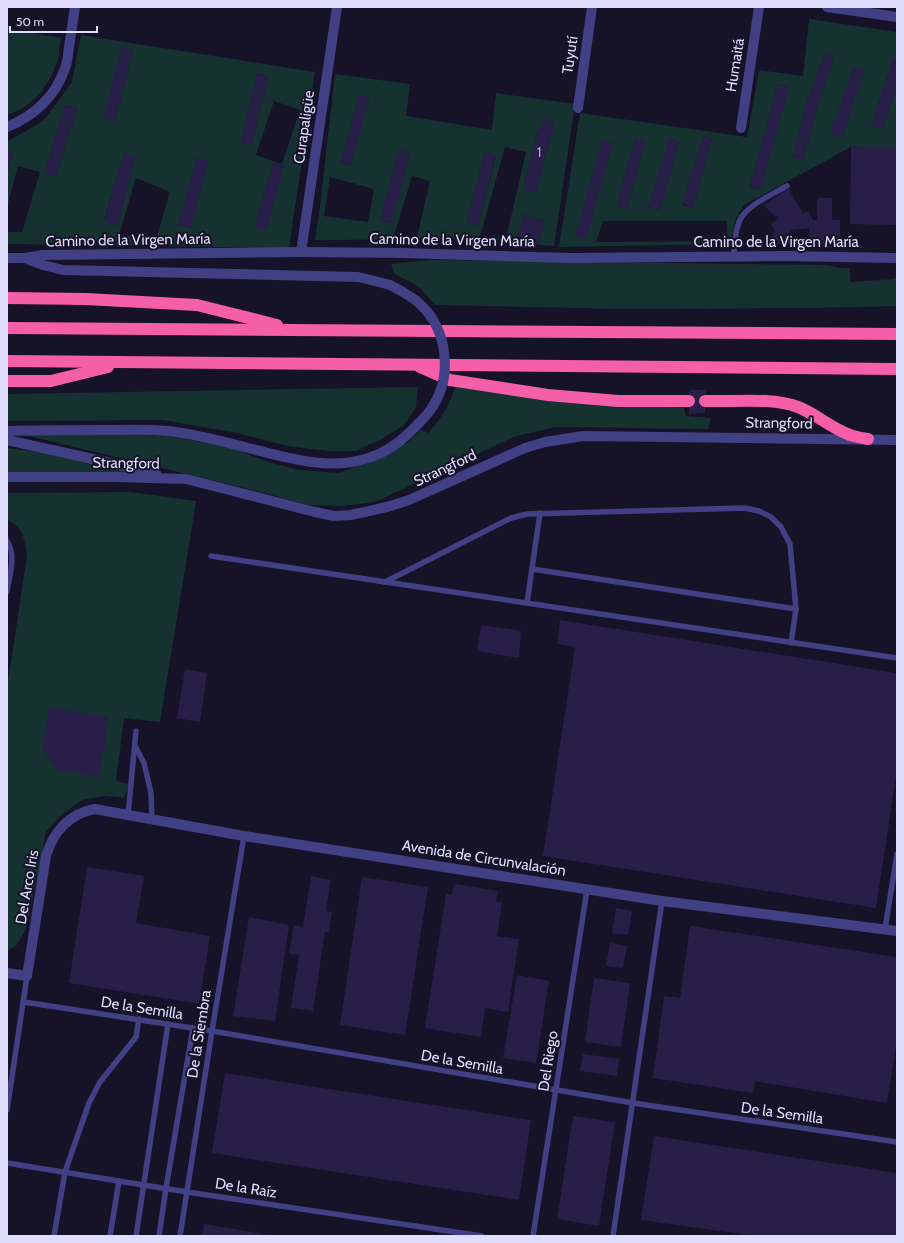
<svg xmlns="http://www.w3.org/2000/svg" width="904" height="1243" viewBox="0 0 904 1243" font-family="Cabin,sans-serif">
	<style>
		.green { fill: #153231; fill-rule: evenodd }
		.building { fill: #271f48 }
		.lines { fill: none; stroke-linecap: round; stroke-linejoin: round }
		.service { stroke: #424084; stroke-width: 5.5 }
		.minor { stroke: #424084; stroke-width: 10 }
		.tertiary { stroke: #424084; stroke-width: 10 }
		.motorway { stroke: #f55ea8; stroke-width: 12 }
		.tertiary-bridge { stroke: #424084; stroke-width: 10 }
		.labels { text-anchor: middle; stroke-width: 4; stroke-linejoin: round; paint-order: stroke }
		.number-label { font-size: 13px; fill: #b1add0 }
		.street-label { font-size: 15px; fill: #dfdcfd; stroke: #161228 }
	</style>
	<rect width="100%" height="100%" fill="#161228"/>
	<g class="green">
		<path d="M809,19L897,32V61L893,60L871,126L882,129L897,85V147H851L744,205L736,218L731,244L559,247L580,113L747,137L759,70L803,76ZM824,55L834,57L817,107L803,160L793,157L806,104ZM854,67L853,103L843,136L831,133ZM778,84L789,87L760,190L750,187ZM703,136L712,139L693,207L682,205ZM635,138L645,141L627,209L617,206ZM670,139L679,142L660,210L648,207ZM603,221H727V241L596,242Z"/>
		<polygon points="7,29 61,38 58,60 51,77 40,94 22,109 7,115"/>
		<path d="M81,35L315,72L289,248L7,244V232H22L40,172L18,166L7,208V172L13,153L7,151V142L43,121L59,100L72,82ZM121,48L133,51L115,120L104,117ZM257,73L268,77L251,145L241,143ZM274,101L300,110L282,164L256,155ZM65,105L77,108L56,176L45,173ZM124,153L135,157L117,225L104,221ZM197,158L208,161L190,228L178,225ZM273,163L284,166L255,227ZM136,178L170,192L156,239L119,235Z"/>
		<path d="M335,74L410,84L406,116L492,130L496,93L575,104L554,246L538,245L544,221L524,215L517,239L315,240L320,206ZM359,95L369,98L350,166L341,163ZM543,119L554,123L536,192L525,189L526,183L524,182L526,176L527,175L538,130H540ZM505,147L526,152L506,238L480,237ZM399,150L410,154L391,223L380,220ZM485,152L496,156L478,225L467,222ZM412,176L430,181L417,237L393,239ZM330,177L374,189L368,222L324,216Z"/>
		<polygon points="432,260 826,265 842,268 850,268 850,282 894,279 897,276 897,306 813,308 622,309 435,305 419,287 395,274 391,264"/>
		<path d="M457,384L546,401L684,408L686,416L711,418L708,429L555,427L513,437L468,459L375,502L343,506L308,505L261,492L25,435L112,434L168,436L229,447L268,462L300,470L339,473L360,465L407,443L421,430L428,433C443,417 449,405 457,384Z"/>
		<polygon points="418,387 416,407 404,425 382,439 355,451 329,451 288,446 233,432 163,420 7,421 7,394"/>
		<polygon points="7,448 39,452 147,474 7,472"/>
		<path d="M130,492L196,501L160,722L124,718L116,781L129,784L124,798L105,796L82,800L61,815L46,832L29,916L25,931L16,946L7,951V688L27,556C25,541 23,526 7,520V493Z"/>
	</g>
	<g class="building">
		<polygon points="121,48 133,51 115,120 103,117"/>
		<polygon points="824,55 834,57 817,107 803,160 793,157 806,104"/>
		<polygon points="893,60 897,61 897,85 882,129 871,126"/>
		<polygon points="854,67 865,70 853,103 843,137 830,133"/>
		<polygon points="257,73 268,77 251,145 241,143"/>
		<polygon points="778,84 789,87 761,190 750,187"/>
		<polygon points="359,94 369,98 351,166 341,163"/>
		<polygon points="65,105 77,108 56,176 45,173"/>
		<polygon points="543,119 554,122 536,193 524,189 526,183 524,182 526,175 527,175 538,130 540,130"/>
		<polygon points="703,136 712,139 693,207 682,204"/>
		<polygon points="635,138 645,141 627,209 617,206"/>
		<polygon points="602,139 613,143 586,240 575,236"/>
		<polygon points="669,139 679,142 660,210 648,207"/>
		<polygon points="851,146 897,147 897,225 850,224"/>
		<polygon points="399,150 410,153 392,223 380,220"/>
		<polygon points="7,151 13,153 7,171"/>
		<polygon points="485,152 496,155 478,225 467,222"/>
		<polygon points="124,153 135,156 118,225 104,222"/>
		<polygon points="197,157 208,161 190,229 178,225"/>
		<polygon points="273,163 284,166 267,230 255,227"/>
		<polygon points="789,189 803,214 808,211 813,220 817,220 817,198 832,198 832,220 840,220 840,248 809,247 809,228 792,230 782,239 780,244 771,244 771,237 775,231 771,224 778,218 763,205"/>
		<polygon points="524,215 544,221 538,245 517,239"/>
		<polygon points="689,390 705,390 705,413 689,414"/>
		<polygon points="560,620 896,673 897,675 897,770 876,908 543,856 575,647 557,644"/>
		<polygon points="481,625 521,631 519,658 477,651"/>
		<polygon points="185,669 207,673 200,722 177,718"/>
		<polygon points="49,707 109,717 99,777 57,770 42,749"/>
		<polygon points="87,867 144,876 136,923 210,936 199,1004 69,983"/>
		<polygon points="311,876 331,880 326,911 332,912 329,933 325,932 313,1011 291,1008 299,955 289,954 294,925 303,927"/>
		<polygon points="362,877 428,887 405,1035 340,1025"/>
		<polygon points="454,884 498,891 496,902 502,902 497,936 519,939 508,1012 485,1008 481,1037 425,1028 446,894 452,895"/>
		<polygon points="616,908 632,911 628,935 612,933"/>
		<polygon points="249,917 289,925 275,1021 233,1016"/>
		<polygon points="690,926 897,957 897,1039 887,1103 755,1081 753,1093 653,1078 664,996 680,998"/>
		<polygon points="610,943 627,946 623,968 606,966"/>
		<polygon points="517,975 549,981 536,1063 503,1058"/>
		<polygon points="594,978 630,983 621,1047 585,1042"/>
		<polygon points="583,1054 619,1059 617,1076 580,1071"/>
		<polygon points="225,1073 531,1120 519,1200 212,1153"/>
		<polygon points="573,1116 615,1122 599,1226 557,1219"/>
		<polygon points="654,1136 897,1173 897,1236 755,1236 641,1220"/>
		<polygon points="204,1224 269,1235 269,1236 202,1236"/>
	</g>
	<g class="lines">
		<g class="service">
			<path d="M734,257C734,245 735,233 739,222C745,206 773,194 787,186"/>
			<path d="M7,541C17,555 9,577 7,592"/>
			<polyline points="211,556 897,658"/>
			<polyline points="532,569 796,609"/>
			<polyline points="385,582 511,518 527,514 745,508 759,511 771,517 781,527 790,544 796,609 791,643"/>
			<polyline points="527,603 540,513"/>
			<polyline points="135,746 144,763 151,793 152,820"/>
			<polyline points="128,815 136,731"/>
			<polyline points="885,929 897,854"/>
			<polyline points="24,1002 212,1031 633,1103 897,1142"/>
			<polyline points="7,1110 27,976"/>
			<polyline points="7,1163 187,1192 482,1236"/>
			<polyline points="54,1236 65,1172 89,1103 100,1082 136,1037 139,1019"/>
			<polyline points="110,1236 119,1181"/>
			<polyline points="136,1236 168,1024"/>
			<polyline points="159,1236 166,1188 193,1028"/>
			<polyline points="180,1236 212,1031 244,836"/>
			<polyline points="533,1236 587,890"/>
			<polyline points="613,1236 662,901"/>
		</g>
		<g class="minor">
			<polyline points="827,7 897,17"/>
			<polyline points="578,108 592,7"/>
			<path d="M7,127C34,116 56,96 65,68C68,61 68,53 69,47C71,33 73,20 75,7"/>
			<polyline points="741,128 759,7"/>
			<polyline points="301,252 337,7"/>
		</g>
		<g class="tertiary">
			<polyline points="7,258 25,258 43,255 301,252 402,253 571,258 786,256 897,258"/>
			<polyline points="25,258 43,265 63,270 358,277 371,280 390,285"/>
			<path d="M7,431C38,430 70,430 101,430C123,430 146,429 168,431C195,434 222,441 248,448C292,459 337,474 381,453C396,446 408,435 419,423"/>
			<polyline points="7,440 156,473"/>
			<polyline points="7,477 115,477 186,479 315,512 334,516 351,515 387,507 409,500 525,448 545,442 583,436 897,440"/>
			<path d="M7,973L27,976L46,856C53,832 70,813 95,809L244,836L662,901L897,931"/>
		</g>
		<g class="motorway">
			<polyline points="7,298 86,299 197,305 277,325"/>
			<polyline points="7,328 897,334"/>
			<polyline points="7,361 897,369"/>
			<polyline points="420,367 450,380 548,395 618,401 689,401"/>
			<polyline points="7,381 51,381 108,367"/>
			<path d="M705,401C734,402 771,397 798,407C816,414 831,428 850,435C855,437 862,438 868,439"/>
		</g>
		<path class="tertiary-bridge" d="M390,285C401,291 412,296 421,305C448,331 453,378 431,409C428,414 423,419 419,423"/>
	</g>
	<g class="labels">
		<g class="number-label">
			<text x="539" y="157">1</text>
		</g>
		<g class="street-label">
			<text transform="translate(570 55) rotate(-82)" y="5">Tuyutí</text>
			<text transform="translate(735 65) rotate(-81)" y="5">Humaitá</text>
			<text transform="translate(304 127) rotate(-82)" y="5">Curapaligüe</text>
			<text transform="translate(128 240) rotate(-1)" y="5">Camino de la Virgen María</text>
			<text transform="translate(452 240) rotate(1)" y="5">Camino de la Virgen María</text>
			<text x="776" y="247">Camino de la Virgen María</text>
			<text transform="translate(779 423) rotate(1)" y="5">Strangford</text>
			<text transform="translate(126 463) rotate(1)" y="5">Strangford</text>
			<text transform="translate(445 468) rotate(-25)" y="5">Strangford</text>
			<text transform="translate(484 858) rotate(9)" y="5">Avenida de Circunvalación</text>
			<text transform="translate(27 887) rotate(-80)" y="5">Del Arco Iris</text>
			<text transform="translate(142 1008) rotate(9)" y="5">De la Semilla</text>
			<text transform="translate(199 1034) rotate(-81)" y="5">De la Siembra</text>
			<text transform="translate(548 1061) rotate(-81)" y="5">Del Riego</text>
			<text transform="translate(462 1062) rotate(10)" y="5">De la Semilla</text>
			<text transform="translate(782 1113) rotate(8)" y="5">De la Semilla</text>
			<text transform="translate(246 1188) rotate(9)" y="5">De la Raíz</text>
		</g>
	</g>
	<rect width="904" height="1243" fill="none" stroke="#dfdcfd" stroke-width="16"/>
	<path d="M10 26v6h87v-6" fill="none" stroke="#dfdcfd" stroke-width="2"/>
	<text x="16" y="26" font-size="12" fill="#dfdcfd" stroke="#161228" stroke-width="3" paint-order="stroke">50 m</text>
</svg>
